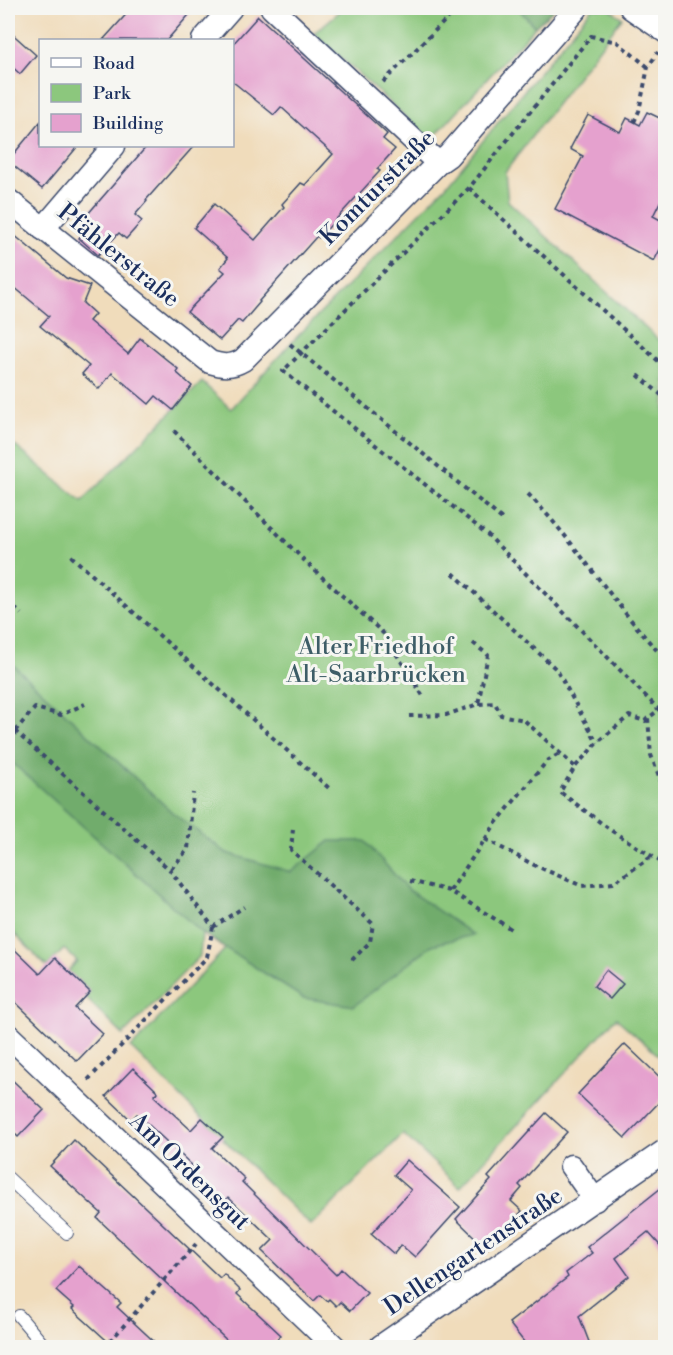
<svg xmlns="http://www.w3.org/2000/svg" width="673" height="1355" viewBox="0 0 673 1355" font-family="'Libre Bodoni',serif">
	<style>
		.green { fill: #8cc77d; stroke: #547b6e; stroke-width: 1.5 }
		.forest { fill: #71ac6c; stroke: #466e65; stroke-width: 1.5 }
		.building { fill: #e5a1ce }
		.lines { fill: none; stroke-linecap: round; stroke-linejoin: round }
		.service-casing { stroke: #3b496c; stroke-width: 14 }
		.minor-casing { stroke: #3b496c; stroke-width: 25 }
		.path { stroke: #3b496c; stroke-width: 4; stroke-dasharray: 4.5 4.5; stroke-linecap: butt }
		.service { stroke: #fff; stroke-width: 12 }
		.minor { stroke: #fff; stroke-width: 22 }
		.labels { text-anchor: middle; stroke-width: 6; stroke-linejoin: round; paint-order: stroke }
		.street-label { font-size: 24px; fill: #1b2f5e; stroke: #f6f6f2 }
		.park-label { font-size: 24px; fill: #3d5d67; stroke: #f6f6f2 }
	</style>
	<rect width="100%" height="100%" fill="#f6f6f2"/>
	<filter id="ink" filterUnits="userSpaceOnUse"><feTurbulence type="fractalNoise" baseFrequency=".0167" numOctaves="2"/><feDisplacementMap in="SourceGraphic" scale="12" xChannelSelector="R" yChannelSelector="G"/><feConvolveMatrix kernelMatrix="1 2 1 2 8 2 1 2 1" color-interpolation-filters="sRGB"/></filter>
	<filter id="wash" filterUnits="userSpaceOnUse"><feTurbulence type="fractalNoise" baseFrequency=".008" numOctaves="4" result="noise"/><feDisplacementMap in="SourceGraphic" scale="24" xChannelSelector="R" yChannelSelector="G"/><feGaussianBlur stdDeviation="1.35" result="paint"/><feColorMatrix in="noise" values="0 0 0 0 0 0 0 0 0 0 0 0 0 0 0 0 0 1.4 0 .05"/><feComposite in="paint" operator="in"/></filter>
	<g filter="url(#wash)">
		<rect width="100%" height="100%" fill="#f0dcbb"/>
		<g class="green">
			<polygon points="344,8 518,8 535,27 431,140 314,33"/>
			<polygon points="592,8 609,8 622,18 505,172 508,201 665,346 665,1061 616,1018 460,1187 403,1134 311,1226 131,1048 225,949 202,933 200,956 123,1035 85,997 90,992 68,971 77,961 64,949 47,967 8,927 8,440 82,501 202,382 231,409 290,344 445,187"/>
		</g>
		<g class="forest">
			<polygon points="518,8 555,8 535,27"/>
			<polygon points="8,660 173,813 227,853 291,872 330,841 365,841 407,889 473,935 432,945 354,1006 303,998 202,933 8,759"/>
		</g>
		<g id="blocks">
			<g class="building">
				<polygon points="132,8 195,8 167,40 103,40"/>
				<polygon points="258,16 387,134 383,139 395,149 377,169 380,171 319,238 317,236 259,301 260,302 242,323 238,320 220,340 187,312 225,272 220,268 228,258 194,228 214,204 255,240 284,207 282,204 301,183 305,185 333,154 281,107 274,115 232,81 232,45"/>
				<polygon points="8,30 36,55 20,74 8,63"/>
				<polygon points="647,112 666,121 666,190 653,216 666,223 666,238 654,261 555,209 583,156 570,149 588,115 620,132 627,118 640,125"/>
				<polygon points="40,122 40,146 78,146 42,189 8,161"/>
				<polygon points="147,146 194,146 146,200 147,201 135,215 142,221 126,239 119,233 98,255 79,238 87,229 80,223"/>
				<polygon points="8,230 66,278 90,286 83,303 95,314 89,321 128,354 140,338 178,369 176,372 192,386 173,410 156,396 149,404 112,373 99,389 82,374 89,366 40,326 49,316 8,282"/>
				<polygon points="8,943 40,974 55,958 90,992 75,1008 103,1034 77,1061 8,995"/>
				<polygon points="606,970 623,984 610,999 594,986"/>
				<polygon points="625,1044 666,1083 666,1095 625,1138 578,1094"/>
				<polygon points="133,1068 158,1092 154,1096 191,1130 202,1118 223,1137 212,1148 245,1179 242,1182 336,1275 341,1269 367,1293 350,1311 340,1302 336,1306 329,1299 327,1301 320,1295 314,1301 262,1251 273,1240 228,1197 219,1208 186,1177 194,1167 137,1114 131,1120 106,1096"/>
				<polygon points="8,1076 44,1110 18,1137 8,1127"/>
				<polygon points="546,1113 567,1132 519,1185 522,1188 511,1201 522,1211 487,1249 456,1219 491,1180 488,1177"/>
				<polygon points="74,1140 220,1278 224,1274 240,1290 237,1294 281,1335 269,1347 234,1347 97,1218 101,1213 50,1166"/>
				<polygon points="407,1160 460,1207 415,1257 401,1245 394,1254 371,1234 411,1190 394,1175"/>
				<polygon points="666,1184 666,1252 648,1232 616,1258 629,1276 579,1316 591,1347 528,1347 509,1323 568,1277 566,1273 592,1253 587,1247"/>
				<polygon points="79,1266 121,1303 117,1307 160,1347 114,1347 72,1309 74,1307 56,1291"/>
			</g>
		</g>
	</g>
	<g filter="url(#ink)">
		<use href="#blocks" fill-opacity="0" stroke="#3b496c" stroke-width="1.5"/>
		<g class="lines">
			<defs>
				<g id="service">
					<polyline points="8,1178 67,1233"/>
					<polyline points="19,1316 46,1348"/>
				</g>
				<g id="minor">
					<polyline points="272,8 438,163"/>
					<polyline points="631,8 666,32"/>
					<polyline points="203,40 231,8"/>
					<path d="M8,200L210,362C223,366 231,367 243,360L438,163L448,156L577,8"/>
					<polyline points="43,229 114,146"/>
					<polyline points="8,1035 336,1348"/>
					<polyline points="571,1166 595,1200"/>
					<polyline points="381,1346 666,1150"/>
				</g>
			</defs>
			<use href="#service" class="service-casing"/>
			<use href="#minor" class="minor-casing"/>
			<g class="path">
				<polyline points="648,67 617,42 591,36 469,188 283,371 487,534 666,717"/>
				<polyline points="383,82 458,8"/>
				<polyline points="634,122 639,111 648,67 658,52"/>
				<polyline points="469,188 666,368"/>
				<polyline points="290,344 502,519"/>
				<polyline points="638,375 666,399"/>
				<polyline points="174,431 311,567 383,633 425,699"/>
				<path d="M528,494C578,545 616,608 666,660"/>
				<polyline points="71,556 331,790"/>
				<polyline points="453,573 557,670 597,743"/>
				<polyline points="8,601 21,614"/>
				<polyline points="473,643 488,655 478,704"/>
				<polyline points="666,699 659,710 648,718 651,755 666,795"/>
				<polyline points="409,716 446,715 478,704 495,703 501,715 524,720 575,767"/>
				<polyline points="648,718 645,721 629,716 597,743 575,767 560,792 612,831 666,865"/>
				<polyline points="8,725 170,870 213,927 207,957 88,1080"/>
				<polyline points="15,731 35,708 61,715 85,704"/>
				<polyline points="293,829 291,850 373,924 370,942 352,960"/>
				<polyline points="485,839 534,865 582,886 613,883 651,857"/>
				<polyline points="171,869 188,849 193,793"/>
				<polyline points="410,881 450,891 511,929"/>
				<polyline points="450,891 496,823 547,761 559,754"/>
				<polyline points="213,927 244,907"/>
				<polyline points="104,1348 196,1244"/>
			</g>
			<use href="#service" class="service"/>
			<use href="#minor" class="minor"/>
		</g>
	</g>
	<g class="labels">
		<g class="street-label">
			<text transform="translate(377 187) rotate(-45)" y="8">Komturstraße</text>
			<text transform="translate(119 255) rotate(39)" y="8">Pfählerstraße</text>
			<text transform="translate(190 1171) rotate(44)" y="8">Am Ordensgut</text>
			<text transform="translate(473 1251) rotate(-34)" y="8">Dellengartenstraße</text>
		</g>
		<g class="park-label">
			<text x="376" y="654">Alter Friedhof<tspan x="376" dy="28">Alt-Saarbrücken</tspan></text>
		</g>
	</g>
	<rect width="673" height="1355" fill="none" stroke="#f6f6f2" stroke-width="30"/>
	<rect x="39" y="39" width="195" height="108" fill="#f6f6f2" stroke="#9ea6b7" stroke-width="1.5"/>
	<rect x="51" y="58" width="30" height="9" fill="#ffffff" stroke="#9ea6b7" stroke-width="1.5"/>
	<text x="93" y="69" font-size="18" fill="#1b2f5e">Road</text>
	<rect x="51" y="84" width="30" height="18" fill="#8cc77d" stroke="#9ea6b7" stroke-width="1.5"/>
	<text x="93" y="99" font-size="18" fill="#1b2f5e">Park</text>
	<rect x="51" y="114" width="30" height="18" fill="#e5a1ce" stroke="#9ea6b7" stroke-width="1.5"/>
	<text x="93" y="129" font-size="18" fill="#1b2f5e">Building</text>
</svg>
